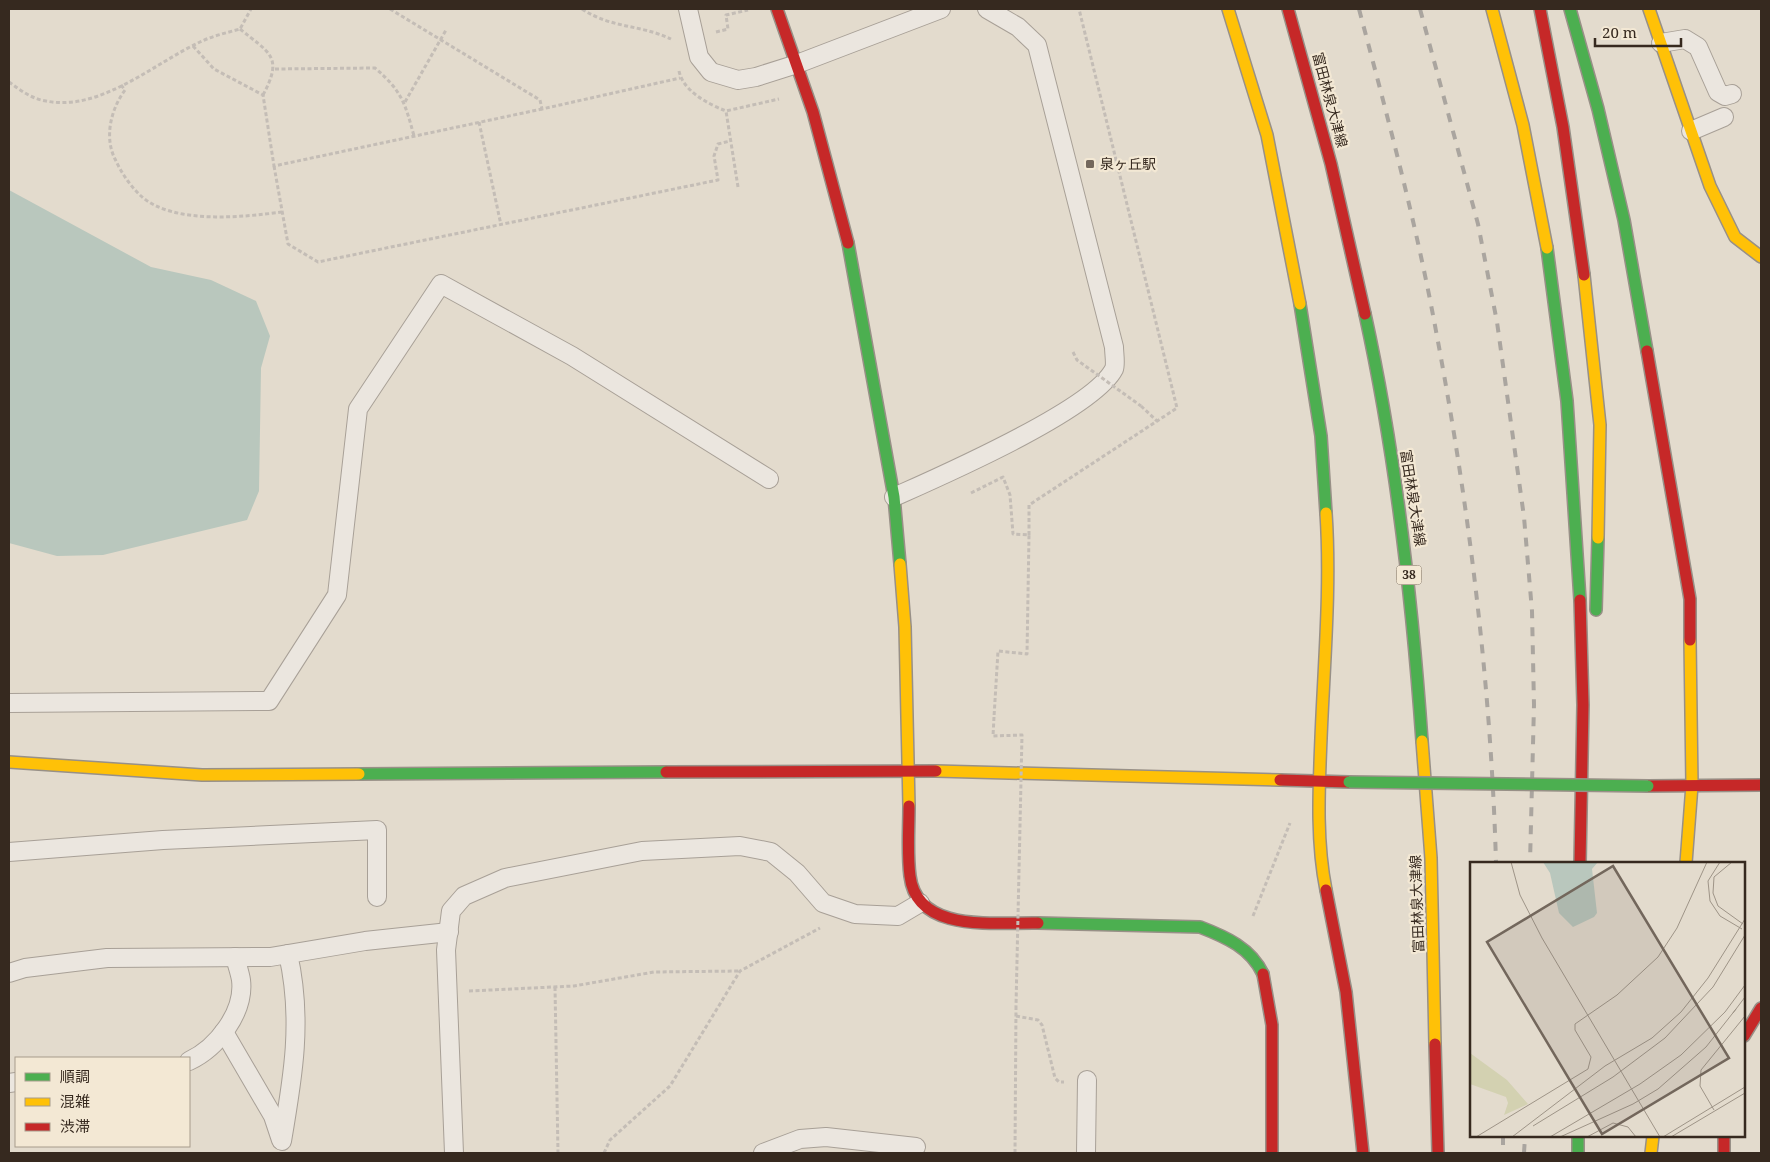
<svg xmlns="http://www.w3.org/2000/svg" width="1770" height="1162" viewBox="0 0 1770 1162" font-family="'Noto Serif','Noto Sans JP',serif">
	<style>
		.water { fill: #b9c7bd }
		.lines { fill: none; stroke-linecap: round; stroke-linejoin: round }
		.lane-casing { stroke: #a8a097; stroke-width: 20 }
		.fast-casing { stroke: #989087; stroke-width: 14 }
		.slow-casing { stroke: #989087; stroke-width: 14 }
		.jam-casing { stroke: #989087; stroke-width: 14 }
		.path { stroke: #c4bdb6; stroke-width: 3; stroke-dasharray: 4 2.5; stroke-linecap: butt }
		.lane { stroke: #ebe6df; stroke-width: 18 }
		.fast { stroke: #4caf50; stroke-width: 11 }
		.slow { stroke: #ffc107; stroke-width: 11 }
		.jam { stroke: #c62828; stroke-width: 11 }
		.rail { stroke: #aaa59f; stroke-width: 4; stroke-dasharray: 9 9; stroke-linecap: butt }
		.fast-bridge-casing { stroke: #989087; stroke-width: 14; stroke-linecap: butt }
		.path-bridge { stroke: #c4bdb6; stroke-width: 3; stroke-dasharray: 4 2.5; stroke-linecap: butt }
		.fast-bridge { stroke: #4caf50; stroke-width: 11 }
		.poi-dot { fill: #73675c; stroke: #f3e8d4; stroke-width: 2 }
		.labels { text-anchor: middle; stroke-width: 4.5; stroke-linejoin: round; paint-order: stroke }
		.shield { fill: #f3e8d4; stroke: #6f6255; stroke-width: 1 }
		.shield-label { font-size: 12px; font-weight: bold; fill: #36291f }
		.street-label { font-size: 14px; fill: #36291f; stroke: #f3e8d4 }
		.poi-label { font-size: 14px; fill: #36291f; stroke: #f3e8d4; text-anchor: start }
		.inset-road { fill: none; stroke: #9e9487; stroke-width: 1 }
		.view { fill: #73675c; fill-opacity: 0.15; stroke: #73675c; stroke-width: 2.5 }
		.inset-edge { fill: none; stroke: #36291f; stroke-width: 2.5 }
	</style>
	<rect width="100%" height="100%" fill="#e3dbcd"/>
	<polygon class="water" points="9,190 151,267 211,280 256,301 270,336 261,368 259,491 247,520 103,555 57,556 9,543"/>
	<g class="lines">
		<defs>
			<g id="lane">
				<polyline points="688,9 699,57 711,72 738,80 756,77 797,64 941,9"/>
				<polyline points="1661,43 1685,39 1698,47 1718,92 1725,96 1732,94"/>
				<polyline points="1691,131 1724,117"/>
				<path d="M894,497C941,476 1093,410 1114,369C1116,364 1114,353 1114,347L1037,45L1018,27L987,9"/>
				<polyline points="9,703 269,701 337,595 358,409 441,284 572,356 769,479"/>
				<polyline points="9,852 163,840 377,830 377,897"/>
				<polyline points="9,973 25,968 107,958 270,957 365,941 449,932"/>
				<polyline points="224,1032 273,1116 281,1140"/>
				<path d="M189,1061C217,1048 245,1012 241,980C240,973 237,965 235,957"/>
				<polyline points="9,1083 16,1082"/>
				<path d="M282,1141C293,1077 303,1019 288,954"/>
				<polyline points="454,1153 446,950 451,911 464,896 505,878 642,851 740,846 771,852 797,873 823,903 855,914 898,916 920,903"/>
				<polyline points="763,1153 800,1139 826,1137 916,1147"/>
				<polyline points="1086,1153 1087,1080"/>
			</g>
			<g id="fast">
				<polyline points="1570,9 1598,109 1624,220 1647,351"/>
				<polyline points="848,243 894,497 900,564"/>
				<polyline points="1547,248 1567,401 1580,600"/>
				<polyline points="1300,304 1321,436 1326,513"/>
				<path d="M1365,314C1396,455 1412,597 1422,741"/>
				<polyline points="1596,610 1598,538"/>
				<polyline points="359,774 666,772"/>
				<path d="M1038,923L1200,927C1226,937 1251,948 1263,974"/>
				<polyline points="1578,1136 1578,1153"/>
			</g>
			<g id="slow">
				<polyline points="1228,9 1267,135 1300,304"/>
				<polyline points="1492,9 1523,125 1547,248"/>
				<polyline points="1649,9 1710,186 1735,237 1761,257"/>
				<polyline points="1584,275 1600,425 1598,538"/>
				<path d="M1326,513C1331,587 1324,663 1321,738C1319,788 1316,840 1326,890"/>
				<polyline points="900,564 905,627 909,806"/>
				<polyline points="1422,741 1431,858 1435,1044"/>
				<polyline points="9,762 202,775 359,774"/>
				<polyline points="936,771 1280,780"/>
				<polyline points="1686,863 1692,785 1690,640"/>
				<polyline points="1651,1153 1653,1136"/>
			</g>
			<g id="jam">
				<polyline points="777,9 813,112 848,243"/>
				<polyline points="1288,9 1331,164 1365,314"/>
				<polyline points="1540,9 1563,127 1584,275"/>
				<polyline points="1647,351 1690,599 1690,640"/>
				<polyline points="666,772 936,771"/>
				<polyline points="1280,780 1349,782"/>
				<polyline points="1648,786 1761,785"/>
				<path d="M909,806C909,829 907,853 910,876C917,934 996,922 1038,923"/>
				<polyline points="1580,863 1583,705 1580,600"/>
				<polyline points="1326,890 1346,992 1363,1153"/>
				<polyline points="1263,974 1272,1025 1272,1153"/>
				<polyline points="1744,1036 1761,1008"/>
				<polyline points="1435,1044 1438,1153"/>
				<polyline points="1724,1136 1724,1153"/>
			</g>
		</defs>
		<use href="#lane" class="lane-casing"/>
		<use href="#fast" class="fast-casing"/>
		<use href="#slow" class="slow-casing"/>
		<use href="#jam" class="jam-casing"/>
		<g class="path">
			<polyline points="390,9 540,100 542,109 680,78"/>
			<path d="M582,9C613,29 639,24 671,39"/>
			<path d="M240,29C269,53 284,56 263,95"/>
			<polyline points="716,32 728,29 726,15 748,10"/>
			<polyline points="193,46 214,69 263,95 274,166 542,109"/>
			<path d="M275,69L375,68C402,91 405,103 414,136"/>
			<path d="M679,71C683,91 708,104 726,111"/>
			<path d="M9,82C20,90 32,99 46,101C100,112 153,64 200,42C212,36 226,33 240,29L251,9"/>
			<path d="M121,85L125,90C111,109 104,137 115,159C121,172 130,186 141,196C173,225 244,217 282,212"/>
			<polyline points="405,102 446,30"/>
			<polyline points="479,122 501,225"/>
			<polyline points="274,166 288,244 318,262 718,180 714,156 718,144 730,141"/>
			<polyline points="738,187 726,111 779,99"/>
			<polyline points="1141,406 1157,421"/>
			<polyline points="971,493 1003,477 1010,495 1013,534 1029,535 1027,654 998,651 994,717"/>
			<polyline points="1029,535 1029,505 1177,408 1079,9"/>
			<polyline points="1253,916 1290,823"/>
			<polyline points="555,987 558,1153"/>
			<polyline points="469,991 574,986 654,972 739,971"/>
			<polyline points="1016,1016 1038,1020 1042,1025 1055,1078 1059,1082 1064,1082"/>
			<polyline points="604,1153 610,1140 670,1086 740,971 820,928"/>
			<polyline points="1015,1153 1016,1006"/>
		</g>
		<use href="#lane" class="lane"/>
		<use href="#fast" class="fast"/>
		<use href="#slow" class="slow"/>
		<use href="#jam" class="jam"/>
		<g class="rail">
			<path d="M1359,9C1387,115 1416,222 1436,331C1469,506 1491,685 1496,863"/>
			<polyline points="1420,9 1478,224 1497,322 1524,517 1532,611 1534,705 1530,863"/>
			<polyline points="1503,1136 1503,1153"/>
			<polyline points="1524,1153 1525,1136"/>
		</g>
		<defs>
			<polyline id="fast-bridge" points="1349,782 1648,786"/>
		</defs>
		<use href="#fast-bridge" class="fast-bridge-casing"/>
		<g class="path-bridge">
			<polyline points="1073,352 1077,360 1141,406"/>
			<polyline points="994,717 993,736 1022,735 1016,1006"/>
		</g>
		<use href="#fast-bridge" class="fast-bridge"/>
	</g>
	<rect class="poi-dot" x="1085" y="159" width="10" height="10" rx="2.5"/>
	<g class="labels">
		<rect class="shield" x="1396.5" y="565.5" width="25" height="19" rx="4"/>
		<g class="shield-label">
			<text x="1409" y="579">38</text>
		</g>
		<g class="street-label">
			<text transform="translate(1330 100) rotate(75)" y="5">富田林泉大津線</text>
			<text transform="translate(1413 498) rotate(81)" y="5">富田林泉大津線</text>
			<text transform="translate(1417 904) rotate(-92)" y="5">富田林泉大津線</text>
		</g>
		<g class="poi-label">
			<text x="1100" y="169">泉ヶ丘駅</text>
		</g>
	</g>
	<g transform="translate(1470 862)">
		<rect width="275" height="275" fill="#e3dbcd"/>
		<path d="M0,191L37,218L58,242L34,253L38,241L36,235L0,222Z" fill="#d3d1b1"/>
		<path d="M73,0H128L122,7L127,51L124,55L103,65L89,51L80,11Z" fill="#b9c7bd"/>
		<path class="inset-road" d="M41,0L50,33L72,76L190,275M250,0L238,19L240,39L250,54L272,67M262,0L244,15L243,31L248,44L273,62M263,151L275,135M244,248L230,224L231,208L275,154M63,264L143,215L195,176L243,125L275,73M6,275L118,207L121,195L105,168V162L147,133L188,95L207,66L237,0M42,275L135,204L182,176L211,150L238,116L275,57M80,275L170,222L211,193L255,150L275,123M90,275L163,242L188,227L236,185L266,147M117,275L143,261L158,265L166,275M193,275L275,225M201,275L275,231"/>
		<path class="view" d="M143,4L259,196L132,272L17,80Z"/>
		<rect width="275" height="275" class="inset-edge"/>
	</g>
	<rect width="1770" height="1162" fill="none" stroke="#36291f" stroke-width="20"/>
	<rect x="15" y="1057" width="175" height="90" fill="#f3e8d4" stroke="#a79c8c"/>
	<rect x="25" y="1073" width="25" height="8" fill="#4caf50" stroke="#a79c8c"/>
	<text x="60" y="1082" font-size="15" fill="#36291f">順調</text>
	<rect x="25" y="1098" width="25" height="8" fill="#ffc107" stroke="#a79c8c"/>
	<text x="60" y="1107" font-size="15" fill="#36291f">混雑</text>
	<rect x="25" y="1123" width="25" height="8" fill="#c62828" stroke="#a79c8c"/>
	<text x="60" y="1132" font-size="15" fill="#36291f">渋滞</text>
	<path d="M1595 38v8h86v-8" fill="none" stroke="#36291f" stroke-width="2.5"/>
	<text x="1602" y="38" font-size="15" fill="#36291f" stroke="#f3e8d4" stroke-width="4" paint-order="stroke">20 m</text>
</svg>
